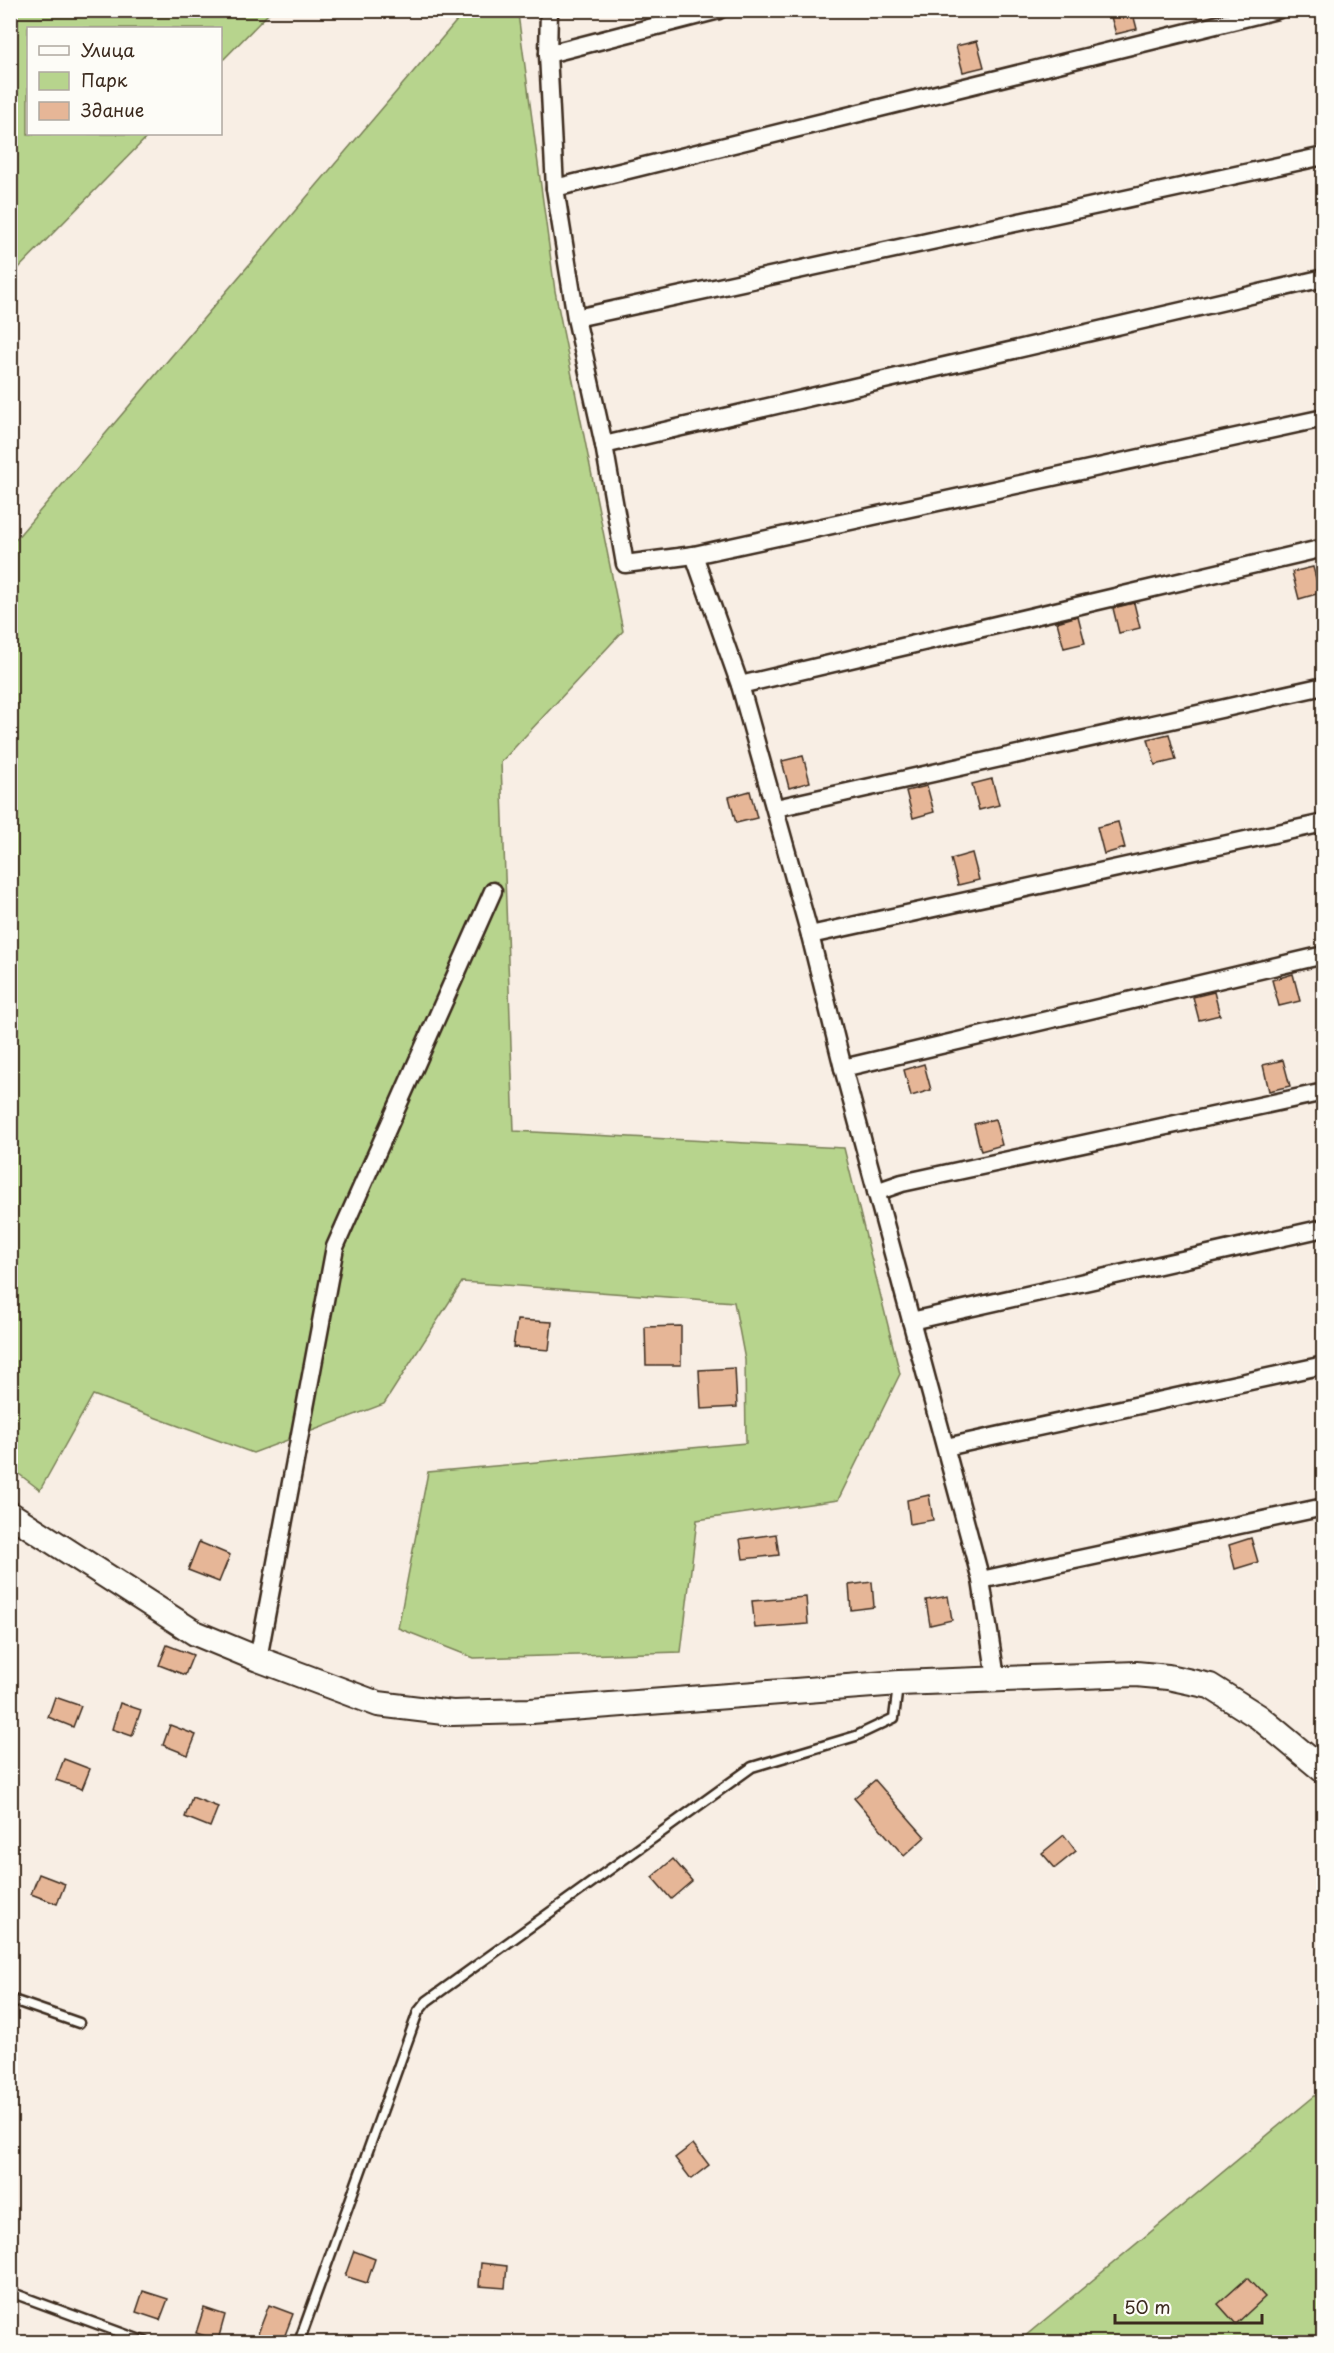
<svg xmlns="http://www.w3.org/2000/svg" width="1334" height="2353" viewBox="0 0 1334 2353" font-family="'Playpen Sans',sans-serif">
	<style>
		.green { fill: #b7d48d; stroke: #797f56; stroke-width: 1.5 }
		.building { fill: #e6b697; stroke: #3b2a1e; stroke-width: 1.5 }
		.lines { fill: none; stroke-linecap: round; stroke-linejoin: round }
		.lane-casing { stroke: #3b2a1e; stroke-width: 13 }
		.street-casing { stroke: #3b2a1e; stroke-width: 21 }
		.secondary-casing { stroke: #3b2a1e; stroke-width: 28 }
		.lane { stroke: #fdfcf7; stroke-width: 8 }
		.street { stroke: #fdfcf7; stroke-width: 16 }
		.secondary { stroke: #fdfcf7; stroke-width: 24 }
	</style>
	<rect width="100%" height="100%" fill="#f8eee4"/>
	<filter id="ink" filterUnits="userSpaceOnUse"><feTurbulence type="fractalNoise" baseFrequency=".0167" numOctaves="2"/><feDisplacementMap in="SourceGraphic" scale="12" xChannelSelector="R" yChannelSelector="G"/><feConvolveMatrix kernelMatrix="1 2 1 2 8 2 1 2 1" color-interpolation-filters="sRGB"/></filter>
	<g filter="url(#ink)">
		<g class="green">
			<polygon points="11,10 271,11 221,62 220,28 28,28 28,134 150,134 11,276"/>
			<polygon points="465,11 513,11 518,14 555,291 623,631 501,762 514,1131 844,1148 900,1374 838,1500 697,1520 681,1652 474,1658 398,1628 428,1472 746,1443 745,1360 734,1302 462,1282 384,1404 253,1453 93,1395 40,1490 11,1468 10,546"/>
			<polygon points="1323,2089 1323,2342 1018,2342"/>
		</g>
		<g class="building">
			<polygon points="1109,10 1132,10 1137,29 1116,34"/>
			<polygon points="977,41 984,67 963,72 956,46"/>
			<polygon points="1313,567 1320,593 1299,599 1292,572"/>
			<polygon points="1134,603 1140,628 1119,633 1113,608"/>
			<polygon points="1078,616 1085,643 1064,648 1057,622"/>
			<polygon points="1169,734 1176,760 1155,765 1148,739"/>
			<polygon points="803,756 810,782 789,788 782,761"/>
			<polygon points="992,779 999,805 979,810 972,784"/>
			<polygon points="927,786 934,812 913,818 906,791"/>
			<polygon points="750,791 757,818 736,823 729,797"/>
			<polygon points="1118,822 1125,848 1104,854 1097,827"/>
			<polygon points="972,853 979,880 958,885 951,859"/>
			<polygon points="1293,974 1300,1001 1279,1006 1272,980"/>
			<polygon points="1214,992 1220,1015 1199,1020 1193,997"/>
			<polygon points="1283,1060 1290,1086 1269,1091 1263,1065"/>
			<polygon points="924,1064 931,1090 911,1096 904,1070"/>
			<polygon points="995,1119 1002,1145 981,1151 974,1124"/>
			<polygon points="517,1320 552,1322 549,1350 513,1347"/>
			<polygon points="681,1326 681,1365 646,1365 645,1327"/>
			<polygon points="735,1368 737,1407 701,1409 699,1370"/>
			<polygon points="929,1495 933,1520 910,1524 907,1500"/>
			<polygon points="776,1534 779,1555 743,1559 740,1539"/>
			<polygon points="1251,1538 1258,1562 1235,1569 1229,1545"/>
			<polygon points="199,1542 230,1555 219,1582 188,1570"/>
			<polygon points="872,1582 874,1607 851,1610 849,1585"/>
			<polygon points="948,1596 952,1620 930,1625 926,1600"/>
			<polygon points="806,1597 808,1624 755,1628 752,1601"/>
			<polygon points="167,1645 193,1655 185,1675 159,1665"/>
			<polygon points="55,1697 81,1706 73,1727 48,1717"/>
			<polygon points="120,1703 141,1710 132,1736 112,1729"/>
			<polygon points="170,1725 196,1735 188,1755 163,1745"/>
			<polygon points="64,1759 90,1769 82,1789 56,1780"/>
			<polygon points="875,1780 925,1837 904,1856 854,1798"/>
			<polygon points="192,1797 218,1807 210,1827 185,1817"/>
			<polygon points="1064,1835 1076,1851 1055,1868 1042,1853"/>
			<polygon points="673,1859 692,1881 671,1899 652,1877"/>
			<polygon points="39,1874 65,1884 57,1904 31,1894"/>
			<polygon points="693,2144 709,2165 691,2179 675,2158"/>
			<polygon points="354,2251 375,2259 367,2283 345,2276"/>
			<polygon points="481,2263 507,2266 505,2288 479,2286"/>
			<polygon points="1247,2278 1265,2297 1236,2324 1218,2304"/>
			<polygon points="143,2291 168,2299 160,2320 136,2312"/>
			<polygon points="269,2305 293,2314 282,2343 273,2343 257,2336"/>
			<polygon points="204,2308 225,2315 218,2340 196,2333"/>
		</g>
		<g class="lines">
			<defs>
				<g id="lane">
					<polyline points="10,1999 79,2023"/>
					<polyline points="10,2292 146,2342"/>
					<polyline points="299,2342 418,2012 427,2001 752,1767 856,1736 894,1718 898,1686"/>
				</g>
				<g id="street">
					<polyline points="549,10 548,54 555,188 576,318 604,445 625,564 694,555 1324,418"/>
					<polyline points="548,54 719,10"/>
					<polyline points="555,188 1277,10"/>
					<polyline points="576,318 1324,156"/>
					<polyline points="604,445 1324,278"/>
					<polyline points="694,555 740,685 810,935 843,1068 981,1580 996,1678"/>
					<polyline points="740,685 1324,548"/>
					<polyline points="776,808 1324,686"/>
					<polyline points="810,935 1324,823"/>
					<polyline points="843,1068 1324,955"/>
					<polyline points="876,1192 902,1183 1324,1092"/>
					<polyline points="911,1321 1324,1228"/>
					<polyline points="946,1447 1324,1365"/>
					<polyline points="981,1580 1324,1507"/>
					<polyline points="258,1659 335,1247 493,891"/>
				</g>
				<polyline id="secondary" points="10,1514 195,1633 258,1659 378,1704 452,1713 531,1711 899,1683 1136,1674 1168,1677 1210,1686 1259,1717 1324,1771"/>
			</defs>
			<use href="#lane" class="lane-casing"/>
			<use href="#street" class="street-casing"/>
			<use href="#secondary" class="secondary-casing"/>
			<use href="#lane" class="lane"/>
			<use href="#street" class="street"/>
			<use href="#secondary" class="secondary"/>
		</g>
	</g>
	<rect width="1334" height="2353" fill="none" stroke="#fdfcf7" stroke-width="36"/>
	<rect x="18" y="18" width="1298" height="2317" fill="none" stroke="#3b2a1e" stroke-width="2" filter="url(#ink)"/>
	<rect x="27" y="27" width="195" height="108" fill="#fdfcf7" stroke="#afa8a0" stroke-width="1.5"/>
	<rect x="39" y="46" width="30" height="9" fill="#fdfcf7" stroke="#afa8a0" stroke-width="1.5"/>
	<text x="81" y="57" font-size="18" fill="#3b2a1e">Улица</text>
	<rect x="39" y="72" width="30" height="18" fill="#b7d48d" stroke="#afa8a0" stroke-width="1.5"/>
	<text x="81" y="87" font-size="18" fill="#3b2a1e">Парк</text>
	<rect x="39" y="102" width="30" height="18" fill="#e6b697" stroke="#afa8a0" stroke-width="1.5"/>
	<text x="81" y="117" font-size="18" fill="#3b2a1e">Здание</text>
	<path d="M1115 2314v9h147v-9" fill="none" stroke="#3b2a1e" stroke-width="3"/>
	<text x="1124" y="2314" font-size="18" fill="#3b2a1e" stroke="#fdfcf7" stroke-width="4.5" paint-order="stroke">50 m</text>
</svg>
